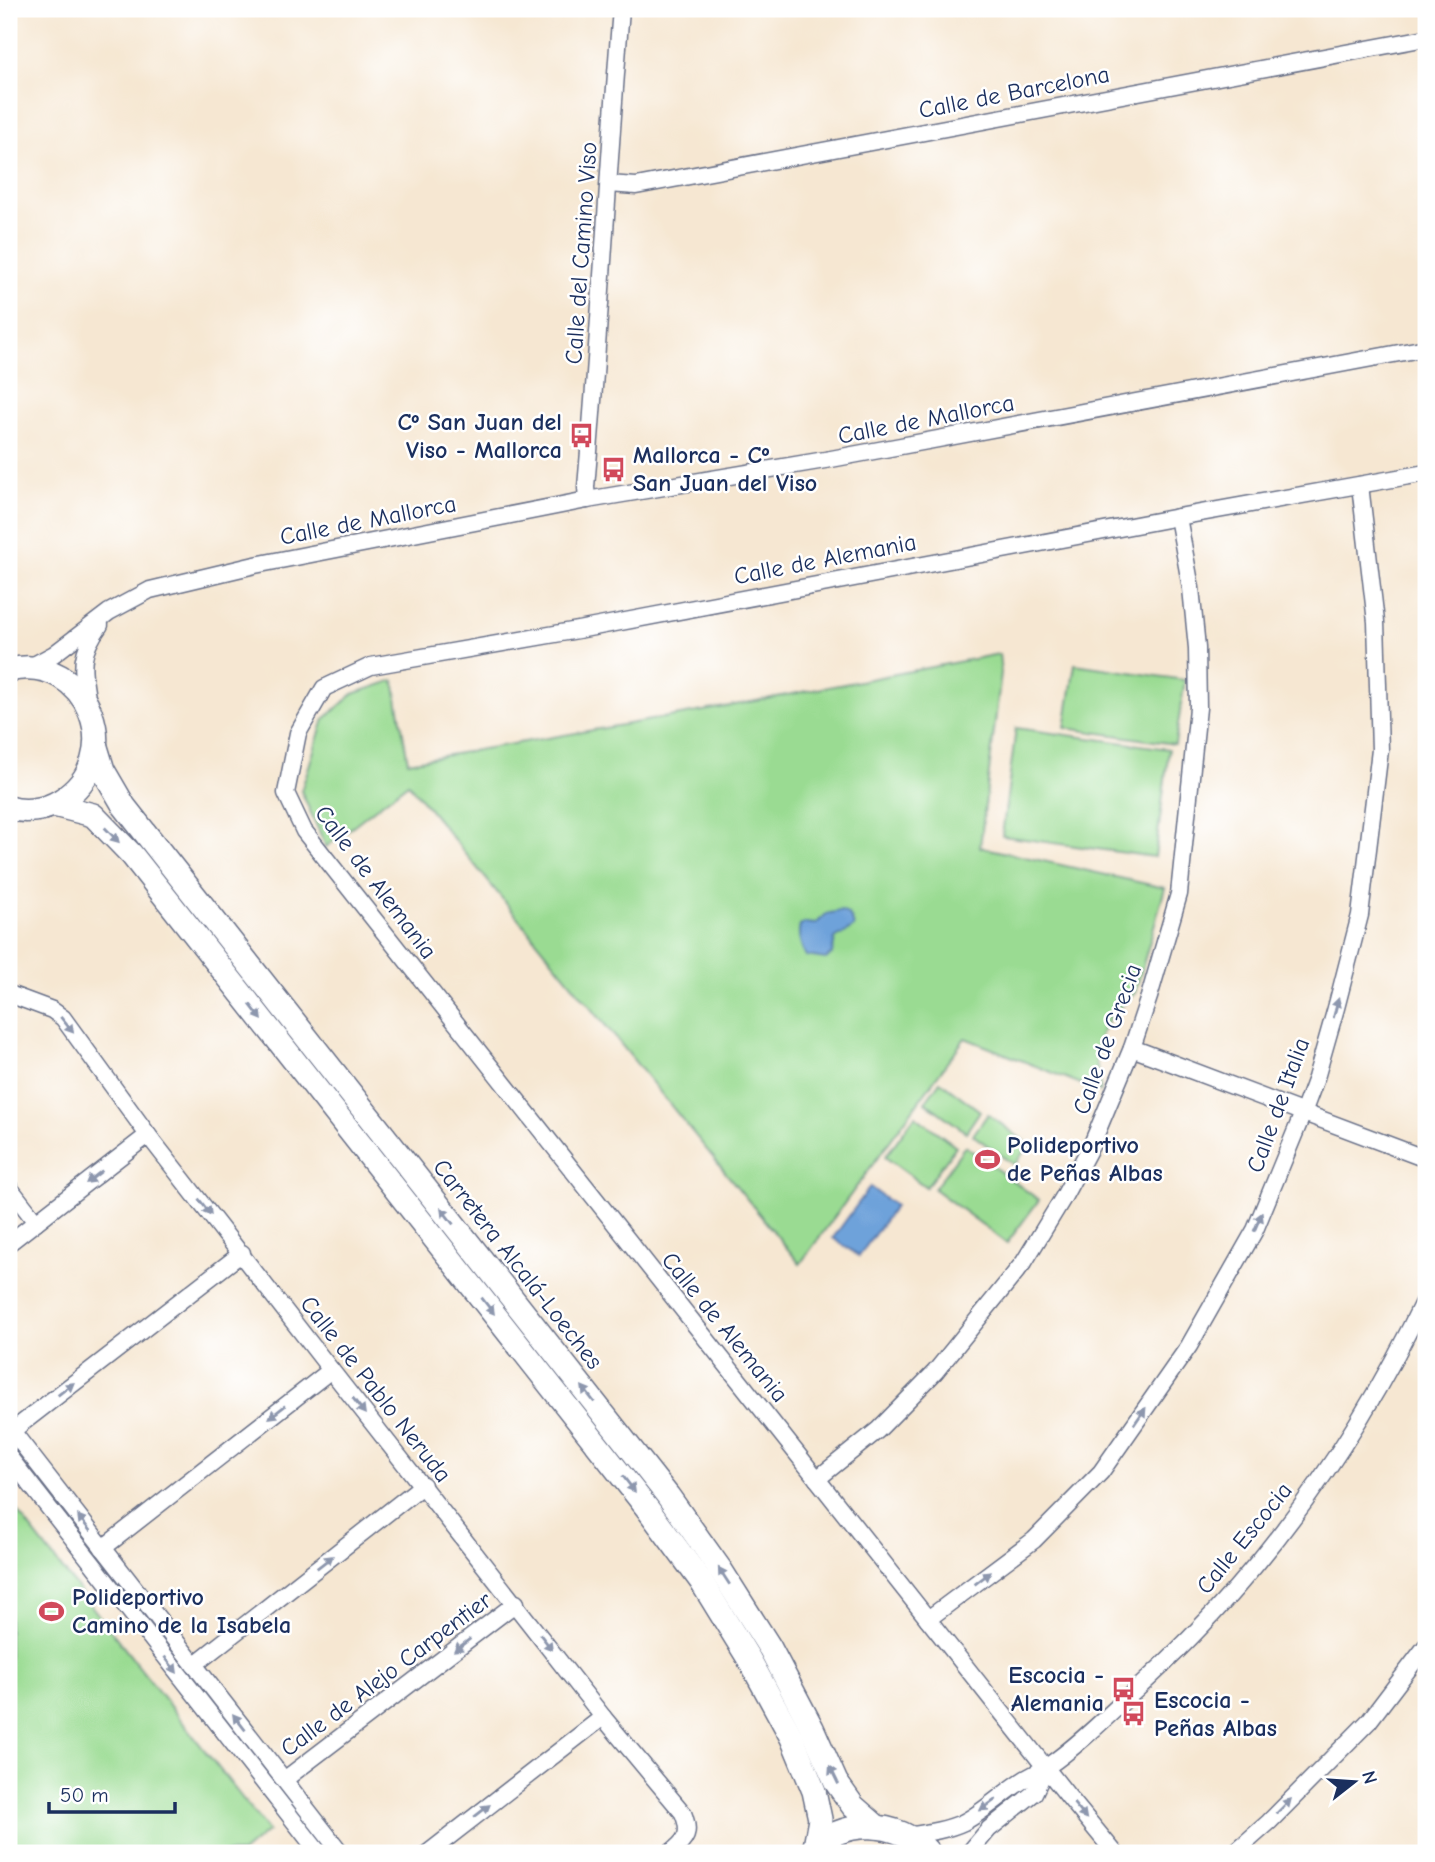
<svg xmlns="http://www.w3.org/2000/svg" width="1435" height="1862" viewBox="0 0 1435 1862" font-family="'Comic Neue',sans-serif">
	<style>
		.green { fill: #9adb92; stroke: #5a8578; stroke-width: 2 }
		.water { fill: #6ea2da; stroke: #44689c; stroke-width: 2 }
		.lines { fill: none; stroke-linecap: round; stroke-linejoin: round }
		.minor-casing { stroke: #686f87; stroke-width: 19 }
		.secondary-casing { stroke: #686f87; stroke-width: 26 }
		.minor { stroke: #fff; stroke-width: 16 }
		.secondary { stroke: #fff; stroke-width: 23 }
		.oneway { fill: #8d97ae }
		.labels { text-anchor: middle; stroke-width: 5; stroke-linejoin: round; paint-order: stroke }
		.street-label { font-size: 24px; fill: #1b2f5e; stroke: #fff }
		.poi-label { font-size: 24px; font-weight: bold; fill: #1b2f5e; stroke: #fff; text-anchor: start }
	</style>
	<rect width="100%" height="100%" fill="#fff"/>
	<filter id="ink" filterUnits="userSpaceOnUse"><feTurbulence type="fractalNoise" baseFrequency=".0143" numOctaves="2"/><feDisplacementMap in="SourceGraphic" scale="14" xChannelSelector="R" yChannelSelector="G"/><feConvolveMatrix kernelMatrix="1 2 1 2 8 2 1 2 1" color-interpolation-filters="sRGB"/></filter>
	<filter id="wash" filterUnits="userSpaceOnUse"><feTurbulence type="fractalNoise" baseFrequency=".00686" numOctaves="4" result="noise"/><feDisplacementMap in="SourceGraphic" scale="28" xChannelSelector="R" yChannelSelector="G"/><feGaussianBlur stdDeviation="1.57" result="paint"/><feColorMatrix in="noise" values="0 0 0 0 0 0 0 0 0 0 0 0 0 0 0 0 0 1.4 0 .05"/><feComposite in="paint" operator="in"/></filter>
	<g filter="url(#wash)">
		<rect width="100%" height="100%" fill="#f6e7d2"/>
		<g class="green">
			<polygon points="999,654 1001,673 980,847 1165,888 1135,993 1110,1016 1100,1036 1096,1061 1101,1092 965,1038 800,1264 408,783 326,847 301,791 324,719 353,694 394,680 408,762 709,710"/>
			<polygon points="1075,664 1185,680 1175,744 1065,728"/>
			<polygon points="1016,728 1169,749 1155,857 1002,836"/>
			<polygon points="940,1081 980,1111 966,1132 925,1102"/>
			<polygon points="988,1114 1029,1145 1014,1165 973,1135"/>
			<polygon points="915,1116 956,1146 926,1187 885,1157"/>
			<polygon points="965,1146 1039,1200 1007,1243 934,1189"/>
			<polygon points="9,1501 268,1831 242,1853 9,1853"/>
		</g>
		<g class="water">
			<path d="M840,911C849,913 852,918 854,927L835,939L832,954L826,959L806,956C801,948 797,934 800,926L805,923L816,924L826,914Z"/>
			<polygon points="870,1187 895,1206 859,1256 833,1238"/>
		</g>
	</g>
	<g filter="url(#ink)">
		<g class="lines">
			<defs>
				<g id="minor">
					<polyline points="609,184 636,186 1426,38"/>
					<path d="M587,500L586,487C600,328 608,168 621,9"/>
					<polyline points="30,667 54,654 109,612 150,590 255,565 587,500 831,459 1426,348"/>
					<path d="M88,703C82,669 78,655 100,625"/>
					<path d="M9,994L52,1010L63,1018L148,1135L331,1370L603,1717L683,1813C691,1833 687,1840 670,1853"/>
					<polyline points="1132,1048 1426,1159"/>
					<polyline points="9,1187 36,1222"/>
					<polyline points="9,1243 148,1135"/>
					<polyline points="9,1427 341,1853"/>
					<polyline points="12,1431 242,1253"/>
					<polyline points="9,1457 319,1853"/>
					<polyline points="817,1479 878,1430 935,1372 1024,1262 1063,1198 1092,1144 1132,1048 1149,997 1179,894 1198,708 1197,648 1191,588 1178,517"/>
					<polyline points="103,1548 331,1370"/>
					<polyline points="928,1619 1034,1540 1101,1472 1189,1346 1255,1230 1303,1113 1316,1078 1336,1008 1360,915 1380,750 1376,622 1360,485"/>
					<polyline points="194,1665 423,1485"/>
					<polyline points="284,1780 516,1603"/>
					<path d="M907,1836C926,1833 947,1830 964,1822C985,1811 1004,1792 1025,1779C1032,1775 1040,1771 1048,1766C1080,1744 1107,1716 1136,1690C1171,1658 1205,1624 1236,1588C1312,1501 1377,1399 1426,1296"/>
					<polyline points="428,1853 603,1717"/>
					<polyline points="969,1853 989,1829 1034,1793 1046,1768"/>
					<polyline points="1115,1853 1068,1796 304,831 286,793 298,733 324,688 371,666 578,630 1178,517 1426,473"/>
					<polyline points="1234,1853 1269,1822 1369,1721 1426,1646"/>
				</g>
				<g id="secondary">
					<path d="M9,670C88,651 130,759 60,801C46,810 25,813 9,808"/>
					<polyline points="96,747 103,770 124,806 668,1496 720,1569 770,1648 812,1728 836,1782 853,1806 877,1827"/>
					<polyline points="54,805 93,815 132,855 647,1508 701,1581 749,1659 792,1738 814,1791 820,1819 815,1847"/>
					<path d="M810,1853C839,1817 900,1819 929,1853"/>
				</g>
			</defs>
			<use href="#minor" class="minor-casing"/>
			<use href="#secondary" class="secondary-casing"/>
			<use href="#minor" class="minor"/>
			<use href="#secondary" class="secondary"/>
		</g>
		<defs><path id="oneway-solid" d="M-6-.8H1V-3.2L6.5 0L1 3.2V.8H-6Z" transform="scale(1.75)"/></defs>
		<g class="oneway">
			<use href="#oneway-solid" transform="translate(112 835) rotate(46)"/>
			<use href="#oneway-solid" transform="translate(1336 1008) rotate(-75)"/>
			<use href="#oneway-solid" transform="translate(256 1012) rotate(52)"/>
			<use href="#oneway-solid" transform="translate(67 1025) rotate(51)"/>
			<use href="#oneway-solid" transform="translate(94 1177) rotate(142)"/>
			<use href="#oneway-solid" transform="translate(205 1207) rotate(52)"/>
			<use href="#oneway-solid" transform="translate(447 1216) rotate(-128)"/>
			<use href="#oneway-solid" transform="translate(1258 1222) rotate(-67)"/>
			<use href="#oneway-solid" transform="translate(488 1306) rotate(52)"/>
			<use href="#oneway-solid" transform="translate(66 1389) rotate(-38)"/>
			<use href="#oneway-solid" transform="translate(588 1394) rotate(-128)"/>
			<use href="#oneway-solid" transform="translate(359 1406) rotate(52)"/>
			<use href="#oneway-solid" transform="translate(277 1412) rotate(142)"/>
			<use href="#oneway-solid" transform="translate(1140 1416) rotate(-55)"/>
			<use href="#oneway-solid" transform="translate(629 1484) rotate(52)"/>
			<use href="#oneway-solid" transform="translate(84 1523) rotate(-128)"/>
			<use href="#oneway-solid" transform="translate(325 1562) rotate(-38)"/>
			<use href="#oneway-solid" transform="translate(724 1576) rotate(-123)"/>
			<use href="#oneway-solid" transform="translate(983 1578) rotate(-37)"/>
			<use href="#oneway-solid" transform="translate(546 1642) rotate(52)"/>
			<use href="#oneway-solid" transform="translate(462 1645) rotate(143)"/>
			<use href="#oneway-solid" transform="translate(171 1665) rotate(52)"/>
			<use href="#oneway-solid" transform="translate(239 1722) rotate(-128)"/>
			<use href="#oneway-solid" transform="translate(834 1775) rotate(-116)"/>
			<use href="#oneway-solid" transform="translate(988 1805) rotate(145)"/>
			<use href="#oneway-solid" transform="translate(1284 1806) rotate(-45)"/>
			<use href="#oneway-solid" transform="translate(482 1811) rotate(-38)"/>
			<use href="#oneway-solid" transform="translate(1080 1811) rotate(50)"/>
		</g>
	</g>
	<defs>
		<symbol id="bus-bare" viewBox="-9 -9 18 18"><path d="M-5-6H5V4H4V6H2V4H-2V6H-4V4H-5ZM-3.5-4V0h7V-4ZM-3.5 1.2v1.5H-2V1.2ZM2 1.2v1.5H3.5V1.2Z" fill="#d1495b" stroke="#fff" stroke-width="2.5" paint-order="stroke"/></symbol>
		<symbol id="stadium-bare" viewBox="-9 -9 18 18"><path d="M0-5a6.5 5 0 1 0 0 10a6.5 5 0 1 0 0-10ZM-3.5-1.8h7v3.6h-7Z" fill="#d1495b" stroke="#fff" stroke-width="2.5" paint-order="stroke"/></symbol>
	</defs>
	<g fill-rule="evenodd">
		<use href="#bus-bare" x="564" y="418" width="35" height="35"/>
		<use href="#bus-bare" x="596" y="452" width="35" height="35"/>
		<use href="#stadium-bare" x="970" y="1142" width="35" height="35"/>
		<use href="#stadium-bare" x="34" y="1594" width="35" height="35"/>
		<use href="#bus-bare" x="1106" y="1672" width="35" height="35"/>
		<use href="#bus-bare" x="1116" y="1696" width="35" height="35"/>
	</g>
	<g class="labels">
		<g class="street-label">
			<text transform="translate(1014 92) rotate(-11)" y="8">Calle de Barcelona</text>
			<text transform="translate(581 253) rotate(-86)" y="8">Calle del Camino Viso</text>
			<text transform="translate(926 419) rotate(-11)" y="8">Calle de Mallorca</text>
			<text transform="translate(368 520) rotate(-11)" y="8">Calle de Mallorca</text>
			<text transform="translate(825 559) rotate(-11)" y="8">Calle de Alemania</text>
			<text transform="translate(376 882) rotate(53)" y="8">Calle de Alemania</text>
			<text transform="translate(1107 1039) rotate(-70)" y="8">Calle de Grecia</text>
			<text transform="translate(1278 1105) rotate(-70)" y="8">Calle de Italia</text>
			<text transform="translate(518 1264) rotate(52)" y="8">Carretera Alcalá-Loeches</text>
			<text transform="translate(725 1327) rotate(51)" y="8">Calle de Alemania</text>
			<text transform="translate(376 1389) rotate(52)" y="8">Calle de Pablo Neruda</text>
			<text transform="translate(1244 1538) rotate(-51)" y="8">Calle Escocia</text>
			<text transform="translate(386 1674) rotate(-37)" y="8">Calle de Alejo Carpentier</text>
		</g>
		<g class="poi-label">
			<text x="562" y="430" text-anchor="end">Cº San Juan del<tspan x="562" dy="28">Viso - Mallorca</tspan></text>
			<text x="633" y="463">Mallorca - Cº<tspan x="633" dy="28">San Juan del Viso</tspan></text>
			<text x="1007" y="1153">Polideportivo<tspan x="1007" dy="28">de Peñas Albas</tspan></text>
			<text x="72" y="1605">Polideportivo<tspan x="72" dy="28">Camino de la Isabela</tspan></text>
			<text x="1104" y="1683" text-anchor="end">Escocia -<tspan x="1104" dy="28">Alemania</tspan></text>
			<text x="1154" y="1708">Escocia -<tspan x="1154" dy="28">Peñas Albas</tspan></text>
		</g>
	</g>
	<rect width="1435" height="1862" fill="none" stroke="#fff" stroke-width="35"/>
	<g transform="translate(1354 1782) rotate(73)" stroke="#ffffff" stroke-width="5" paint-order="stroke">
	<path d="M0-5L12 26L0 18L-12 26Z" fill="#1b2f5e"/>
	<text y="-10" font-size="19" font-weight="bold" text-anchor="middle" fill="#1b2f5e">N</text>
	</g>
	<path d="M49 1802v10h126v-10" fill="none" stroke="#1b2f5e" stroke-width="3.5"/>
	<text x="60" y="1802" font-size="21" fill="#1b2f5e" stroke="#ffffff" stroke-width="5" paint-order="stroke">50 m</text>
</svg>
